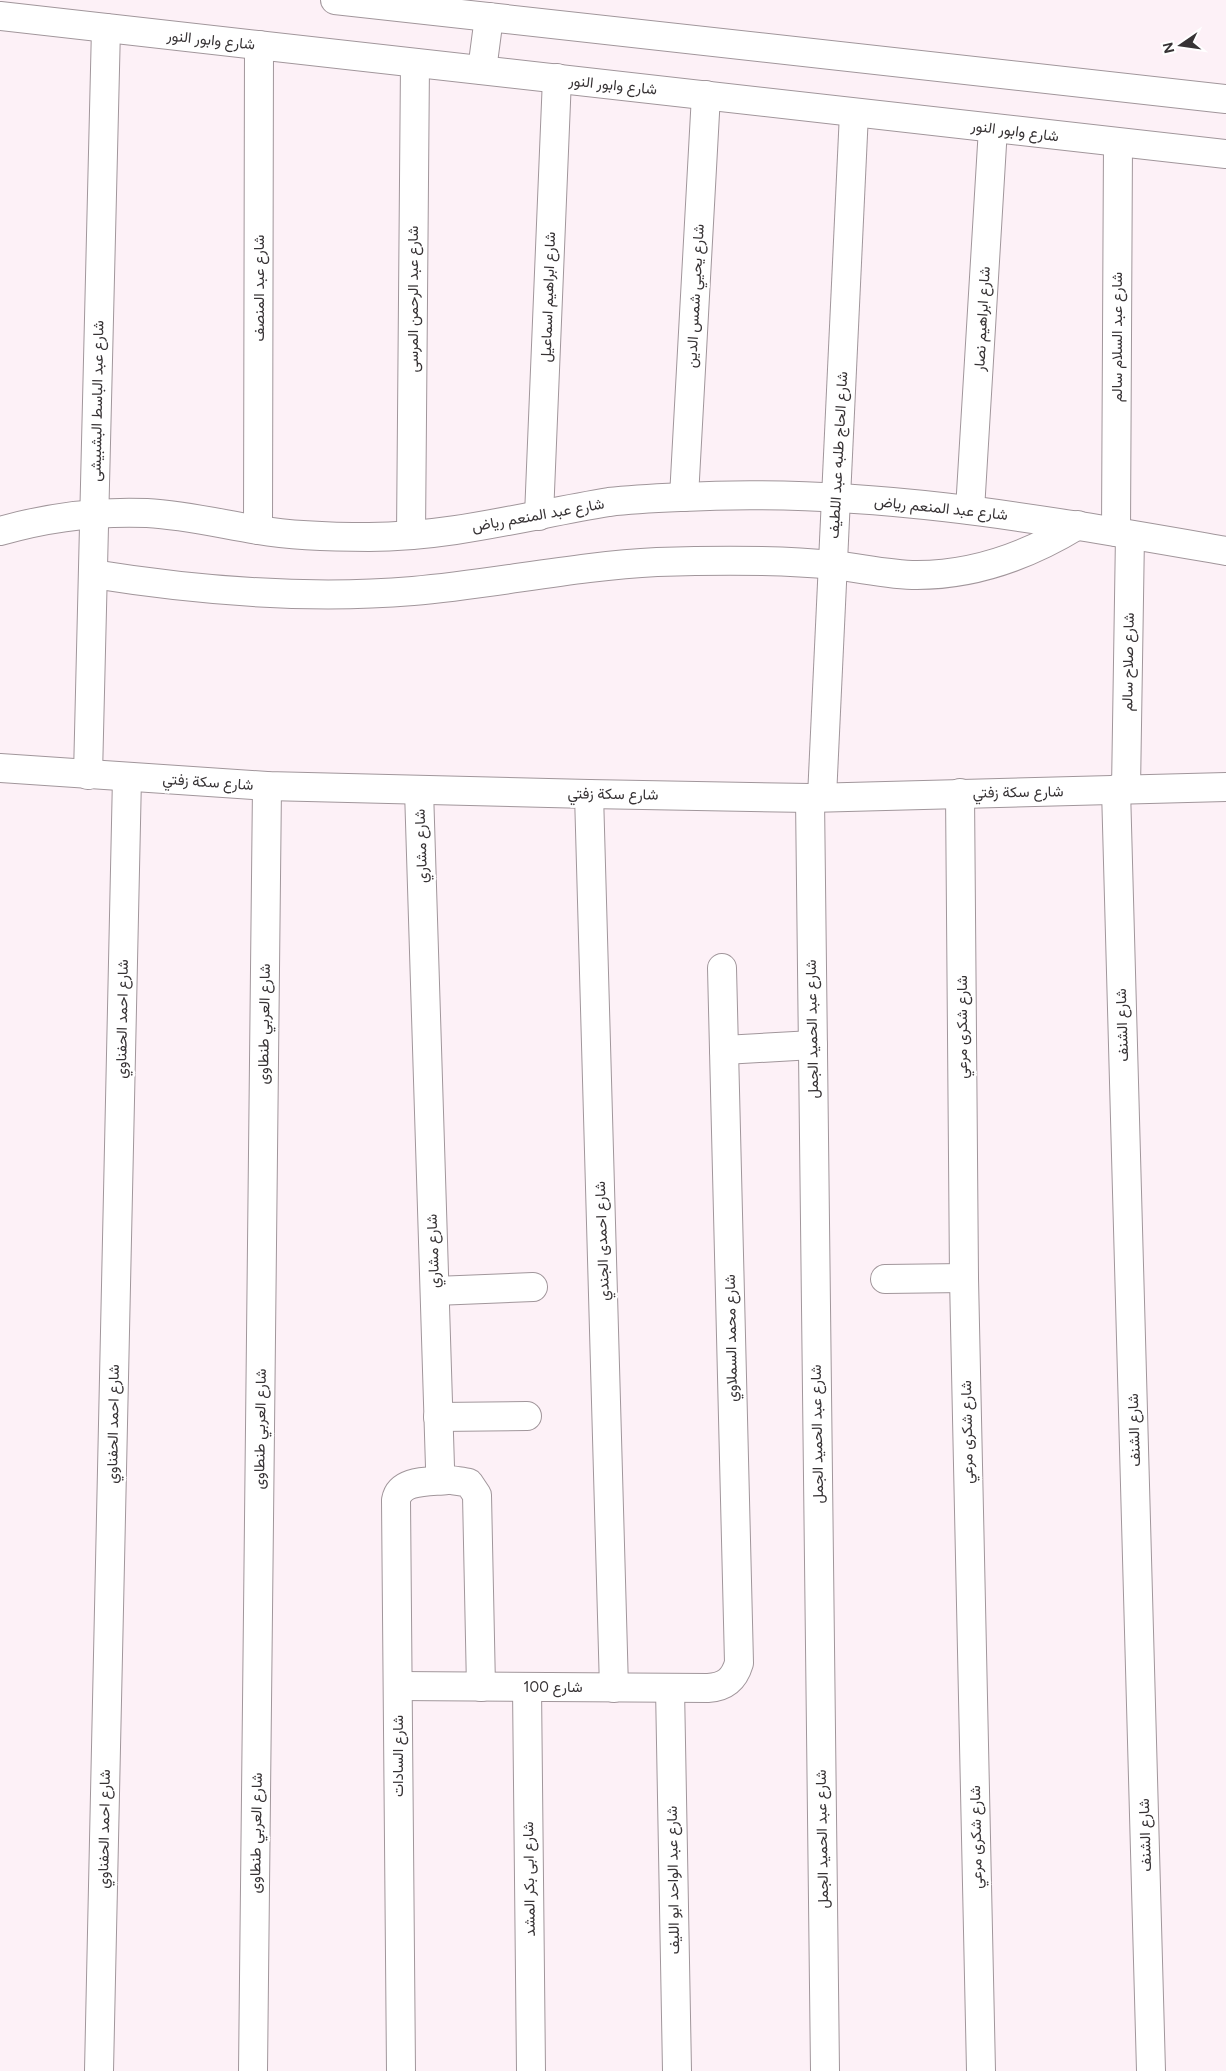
<svg xmlns="http://www.w3.org/2000/svg" width="1226" height="2071" viewBox="0 0 1226 2071" font-family="Figtree,Vazirmatn,sans-serif">
	<style>
		.lines { fill: none; stroke-linecap: round; stroke-linejoin: round }
		.minor-casing { stroke: #a1969b; stroke-width: 30 }
		.major-casing { stroke: #a1969b; stroke-width: 30 }
		.minor { stroke: #fff; stroke-width: 28 }
		.major { stroke: #fff; stroke-width: 28 }
		.labels { text-anchor: middle; stroke-width: 5; stroke-linejoin: round; paint-order: stroke }
		.street-label { font-size: 15px; fill: #373335; stroke: #fff }
	</style>
	<rect width="100%" height="100%" fill="#fdf1f7"/>
	<g class="lines">
		<defs>
			<g id="minor">
				<polyline points="684,497 706,95"/>
				<polyline points="970,510 993,128"/>
				<polyline points="539,516 557,78"/>
				<polyline points="258,530 259,45"/>
				<path d="M0,531C49,517 96,511 147,513C185,515 221,524 258,530C294,536 332,537 369,537C451,537 529,515 609,502C633,499 659,498 683,497C866,487 1047,520 1226,551"/>
				<polyline points="1116,532 1118,143"/>
				<polyline points="411,535 415,63"/>
				<path d="M93,574C199,591 305,600 413,591C495,584 575,566 657,562C715,560 775,559 833,565C861,568 889,575 917,575C976,575 1029,555 1078,525"/>
				<polyline points="0,768 267,786 589,794 810,798 1226,787"/>
				<polyline points="88,775 106,28"/>
				<polyline points="1116,789 1151,2071"/>
				<polyline points="1126,789 1130,535"/>
				<path d="M419,790L440,1467C442,1484 457,1479 469,1483L477,1495L481,1687"/>
				<polyline points="960,793 964,1278 981,2071"/>
				<polyline points="589,794 614,1688"/>
				<polyline points="822,797 854,113"/>
				<polyline points="810,798 825,2071"/>
				<polyline points="724,1050 813,1045"/>
				<polyline points="885,1279 964,1278"/>
				<polyline points="435,1291 533,1287"/>
				<polyline points="438,1417 527,1416"/>
				<path d="M398,1686L708,1688C725,1687 734,1680 739,1663L722,968"/>
				<polyline points="527,1687 531,2071"/>
				<polyline points="670,1688 677,2071"/>
				<polyline points="99,2071 127,777"/>
				<polyline points="253,2071 267,786"/>
				<path d="M401,2071L396,1500C400,1479 430,1482 447,1480"/>
			</g>
			<g id="major">
				<polyline points="335,0 1226,99"/>
				<polyline points="0,16 1226,154"/>
				<polyline points="482,70 489,17"/>
			</g>
		</defs>
		<use href="#minor" class="minor-casing"/>
		<use href="#major" class="major-casing"/>
		<use href="#minor" class="minor"/>
		<use href="#major" class="major"/>
	</g>
	<g class="labels">
		<g class="street-label">
			<text transform="translate(211 40) rotate(6)" y="5">شارع وابور النور</text>
			<text transform="translate(613 85) rotate(6)" y="5">شارع وابور النور</text>
			<text transform="translate(1015 131) rotate(7)" y="5">شارع وابور النور</text>
			<text transform="translate(259 288) rotate(-90)" y="5">شارع عبد المنصف</text>
			<text transform="translate(695 296) rotate(-87)" y="5">شارع يحيي شمس الدين</text>
			<text transform="translate(548 297) rotate(-88)" y="5">شارع ابراهيم اسماعيل</text>
			<text transform="translate(413 299) rotate(-90)" y="5">شارع عبد الرحمن المرسى</text>
			<text transform="translate(982 319) rotate(-87)" y="5">شارع ابراهيم نصار</text>
			<text transform="translate(1117 337) rotate(-90)" y="5">شارع عبد السلام سالم</text>
			<text transform="translate(97 401) rotate(-89)" y="5">شارع عبد الباسط البشبيشى</text>
			<text transform="translate(838 455) rotate(-87)" y="5">شارع الحاج طلبه عبد اللطيف</text>
			<text transform="translate(941 508) rotate(6)" y="5">شارع عبد المنعم رياض</text>
			<text transform="translate(538 515) rotate(-10)" y="5">شارع عبد المنعم رياض</text>
			<text transform="translate(1128 662) rotate(-89)" y="5">شارع صلاح سالم</text>
			<text transform="translate(208 782) rotate(4)" y="5">شارع سكة زفتي</text>
			<text transform="translate(1018 792) rotate(-1)" y="5">شارع سكة زفتي</text>
			<text transform="translate(613 794) rotate(1)" y="5">شارع سكة زفتي</text>
			<text transform="translate(421 846) rotate(-92)" y="5">شارع مشاري</text>
			<text transform="translate(122 1019) rotate(-89)" y="5">شارع احمد الحفناوي</text>
			<text transform="translate(264 1024) rotate(-89)" y="5">شارع العربي طنطاوى</text>
			<text transform="translate(1122 1025) rotate(-92)" y="5">شارع الشنف</text>
			<text transform="translate(962 1027) rotate(-90)" y="5">شارع شكرى مرعي</text>
			<text transform="translate(812 1029) rotate(-91)" y="5">شارع عبد الحميد الجمل</text>
			<text transform="translate(602 1241) rotate(-92)" y="5">شارع احمدى الجندي</text>
			<text transform="translate(433 1251) rotate(-92)" y="5">شارع مشاري</text>
			<text transform="translate(731 1338) rotate(-91)" y="5">شارع محمد السملاوي</text>
			<text transform="translate(113 1424) rotate(-89)" y="5">شارع احمد الحفناوي</text>
			<text transform="translate(260 1429) rotate(-89)" y="5">شارع العربي طنطاوى</text>
			<text transform="translate(1134 1430) rotate(-92)" y="5">شارع الشنف</text>
			<text transform="translate(967 1432) rotate(-91)" y="5">شارع شكرى مرعي</text>
			<text transform="translate(817 1434) rotate(-91)" y="5">شارع عبد الحميد الجمل</text>
			<text x="553" y="1692">شارع 100</text>
			<text transform="translate(398 1756) rotate(-90)" y="5">شارع السادات</text>
			<text transform="translate(104 1829) rotate(-89)" y="5">شارع احمد الحفناوي</text>
			<text transform="translate(256 1833) rotate(-89)" y="5">شارع العربي طنطاوى</text>
			<text transform="translate(1145 1835) rotate(-92)" y="5">شارع الشنف</text>
			<text transform="translate(976 1837) rotate(-91)" y="5">شارع شكرى مرعي</text>
			<text transform="translate(822 1839) rotate(-91)" y="5">شارع عبد الحميد الجمل</text>
			<text transform="translate(529 1879) rotate(-91)" y="5">شارع ابى بكر المشد</text>
			<text transform="translate(673 1880) rotate(-91)" y="5">شارع عبد الواحد ابو الليف</text>
		</g>
	</g>
	<g transform="translate(1181 45) rotate(257)" stroke="#ffffff" stroke-width="4" paint-order="stroke">
	<path d="M0-4L9 19L0 12L-9 19Z" fill="#373335"/>
	<text y="-8" font-size="14" font-weight="bold" text-anchor="middle" fill="#373335">N</text>
	</g>
</svg>
